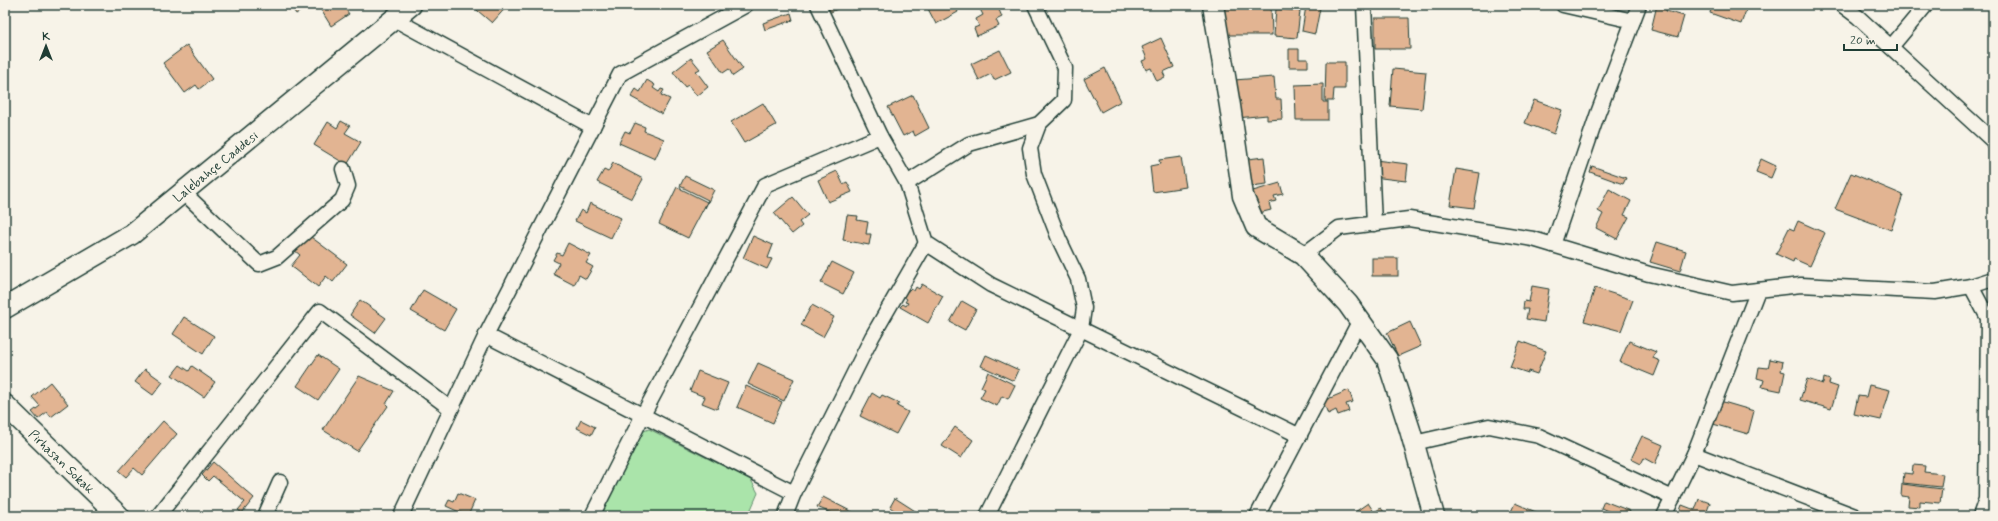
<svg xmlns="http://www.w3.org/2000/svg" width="1998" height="521" viewBox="0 0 1998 521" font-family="Mynerve,sans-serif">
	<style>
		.green { fill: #aae4aa; stroke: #64906f }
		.building { fill: #e2b492; stroke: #1f3d34 }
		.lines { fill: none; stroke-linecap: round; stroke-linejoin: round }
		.street-casing { stroke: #1f3d34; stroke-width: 17 }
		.secondary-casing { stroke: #1f3d34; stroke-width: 23 }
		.street { stroke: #f7f3e8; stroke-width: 14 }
		.secondary { stroke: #f7f3e8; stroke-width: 20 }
		.labels { text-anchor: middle; stroke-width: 3; stroke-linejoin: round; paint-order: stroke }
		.street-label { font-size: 13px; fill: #1f3d34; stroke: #f7f3e8 }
	</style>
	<rect width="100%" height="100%" fill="#f7f3e8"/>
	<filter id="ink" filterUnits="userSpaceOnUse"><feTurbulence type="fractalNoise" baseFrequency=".025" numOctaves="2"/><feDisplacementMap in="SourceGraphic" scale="8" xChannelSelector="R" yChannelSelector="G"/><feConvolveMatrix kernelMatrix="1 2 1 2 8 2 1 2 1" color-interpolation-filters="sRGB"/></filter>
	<g filter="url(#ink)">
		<polygon class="green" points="649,429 751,480 758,493 748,516 595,516 636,434"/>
		<g class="building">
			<polygon points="290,5 310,5 296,14"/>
			<polygon points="318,5 343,5 349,14 331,26"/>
			<polygon points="471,5 508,5 492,23"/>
			<polygon points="825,5 835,5 837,9 829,13"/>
			<polygon points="926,5 955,5 958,12 936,24"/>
			<polygon points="978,5 997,5 1002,17 996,20 999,26 977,36 974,28 979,26 976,19 983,15"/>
			<polygon points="1223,5 1271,6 1272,35 1223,35"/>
			<polygon points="1657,5 1667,6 1666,11 1684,16 1678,37 1651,30"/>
			<polygon points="1712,5 1748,5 1741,24 1710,13"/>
			<polygon points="1306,6 1320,8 1315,34 1302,31"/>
			<polygon points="1276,9 1300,11 1297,38 1274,36"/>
			<polygon points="791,13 793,20 765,30 763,23"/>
			<polygon points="1375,18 1409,18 1410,49 1375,49"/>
			<polygon points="1161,38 1174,67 1163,72 1165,77 1157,81 1151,68 1146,70 1142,61 1147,59 1142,47"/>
			<polygon points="723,40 743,69 733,76 729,69 723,73 707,50"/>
			<polygon points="187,45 212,79 199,89 196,85 185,93 163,63"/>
			<polygon points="1289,49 1299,49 1299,59 1308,59 1308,67 1289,67"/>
			<polygon points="1000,50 1011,72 994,80 991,74 979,80 971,64"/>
			<polygon points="691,58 700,69 696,71 708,87 697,96 688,85 685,87 673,72"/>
			<polygon points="1326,62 1345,62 1345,89 1334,89 1333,101 1325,101"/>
			<polygon points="1105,68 1121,101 1101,112 1084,79"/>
			<polygon points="1393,69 1426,72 1422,109 1390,106"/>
			<polygon points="1274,77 1276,99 1281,99 1282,119 1267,120 1267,115 1237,118 1234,80"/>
			<polygon points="647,80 655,85 653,88 659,92 661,89 664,90 661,95 670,99 662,114 631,97 636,89 640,92"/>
			<polygon points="1323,84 1323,102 1328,102 1328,120 1296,120 1295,85"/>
			<polygon points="913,95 929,128 915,136 913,131 903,136 888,107"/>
			<polygon points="1534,100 1562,110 1554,134 1525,123"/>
			<polygon points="763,103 776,125 744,143 731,122"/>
			<polygon points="341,121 350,126 345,133 361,142 347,165 314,145 328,122 337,128"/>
			<polygon points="635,123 645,127 644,131 664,139 655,159 619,143 625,131 630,133"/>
			<polygon points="1181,157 1186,187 1153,192 1150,166 1160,164 1159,160"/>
			<polygon points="1264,157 1267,184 1251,186 1248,159"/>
			<polygon points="1761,159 1776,166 1771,178 1756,172"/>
			<polygon points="1375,160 1408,164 1406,181 1373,177"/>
			<polygon points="613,163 643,179 632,199 597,182 604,170 608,172"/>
			<polygon points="1592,166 1626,178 1623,184 1590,172"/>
			<polygon points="1456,169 1480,173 1474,208 1450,205"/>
			<polygon points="837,171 843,184 847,182 852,192 828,202 818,180"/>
			<polygon points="1851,173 1903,195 1891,230 1835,209"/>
			<polygon points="685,176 714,190 705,208 708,200 680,186"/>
			<polygon points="1280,183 1283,194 1274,196 1276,201 1269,203 1271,210 1259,213 1253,191"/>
			<polygon points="677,187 707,202 688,238 659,224"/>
			<polygon points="1609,189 1631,201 1624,215 1629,217 1617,239 1596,228 1603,214 1598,211"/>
			<polygon points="793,197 808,215 799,222 802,226 792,234 774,213"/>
			<polygon points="590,203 621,218 611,238 575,221 581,210 586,213"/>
			<polygon points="847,215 858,216 857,220 868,222 866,234 871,234 869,245 843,240"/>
			<polygon points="1798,221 1825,233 1810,266 1794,259 1793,262 1776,254 1789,228 1794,230"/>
			<polygon points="307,234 347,264 333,282 326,276 318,287 291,266 300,255 294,250"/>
			<polygon points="753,236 773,245 768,258 772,259 767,269 743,258"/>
			<polygon points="1657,242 1686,251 1680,271 1650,262"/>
			<polygon points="568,243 591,255 586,263 593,267 586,279 579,275 574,285 553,274 559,263 553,260 557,253 562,255"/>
			<rect x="1372" y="258" width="26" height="18"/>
			<polygon points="832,262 854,273 843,294 821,283"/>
			<polygon points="922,284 943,296 928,323 900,307 903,304 906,306 908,303 905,302 907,299 903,296 907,290 909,291 911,289 914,291 916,287 919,289"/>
			<polygon points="1532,286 1549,289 1544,322 1526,319 1528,309 1523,309 1524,301 1529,302"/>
			<polygon points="1595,288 1633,300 1621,331 1584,321"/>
			<polygon points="423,290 456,309 444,330 411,311"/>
			<polygon points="360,300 386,318 375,333 350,315"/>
			<polygon points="962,301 976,309 965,330 950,322"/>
			<polygon points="812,305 834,317 823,337 801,325"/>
			<polygon points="184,317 214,336 203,354 173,334"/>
			<polygon points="1410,322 1421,346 1398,356 1387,333"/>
			<polygon points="1520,341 1546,351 1537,374 1528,371 1528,373 1510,367"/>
			<polygon points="1629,341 1656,352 1653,358 1660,361 1654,376 1620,362"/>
			<polygon points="318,355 339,369 318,400 297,386"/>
			<polygon points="986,355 1019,370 1014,381 981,366"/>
			<polygon points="1770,359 1783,362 1781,371 1785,372 1781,391 1762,387 1764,380 1757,378 1759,367 1768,368"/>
			<polygon points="758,363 794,379 784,401 748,384"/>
			<polygon points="180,365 189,371 192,366 215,382 204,397 172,375"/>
			<polygon points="145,369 163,382 153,395 135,382"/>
			<polygon points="698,371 728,383 717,409 702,403 705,397 690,391"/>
			<polygon points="988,372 1015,385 1008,399 1002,396 997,406 980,398 985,389 981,387"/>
			<polygon points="359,376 394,391 386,404 388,406 357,451 323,430"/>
			<polygon points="1824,378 1830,380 1829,384 1838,387 1831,409 1800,400 1807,379 1823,384"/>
			<polygon points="50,382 68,404 51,417 47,412 38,419 32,412 40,406 32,397"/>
			<polygon points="1869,385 1890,390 1881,420 1854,414 1858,396 1866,397"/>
			<polygon points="746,386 782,402 773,423 737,407"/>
			<polygon points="1349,390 1353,402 1346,404 1349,411 1338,415 1336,410 1328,414 1323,401"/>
			<polygon points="872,393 880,398 882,395 899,403 897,406 908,412 896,434 860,416"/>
			<polygon points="1720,401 1754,411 1748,434 1713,424"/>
			<polygon points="581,420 595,427 591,435 577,428"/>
			<polygon points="163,421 177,434 142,475 134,468 126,477 119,471"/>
			<polygon points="955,427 973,440 961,458 942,446"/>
			<polygon points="1642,436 1663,445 1655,464 1644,458 1641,464 1631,459"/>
			<polygon points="213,462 254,498 242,513 238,510 245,502 213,476 208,481 202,475"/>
			<polygon points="1913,465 1925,466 1924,472 1943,474 1941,487 1903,483 1904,473 1912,474"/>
			<polygon points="1902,484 1942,489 1940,503 1920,501 1920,507 1908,506 1909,497 1901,496"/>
			<polygon points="458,493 475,500 468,516 446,506 449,500 454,502"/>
			<polygon points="823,497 860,516 829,516 831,513 817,507"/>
			<polygon points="895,498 923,516 901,516 890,507"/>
			<polygon points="1699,499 1710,503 1707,511 1713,513 1712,516 1678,516 1682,505 1695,510"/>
			<polygon points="1604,501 1630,511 1628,516 1620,516 1601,508"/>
			<polygon points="1368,503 1374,512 1381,508 1387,516 1358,516 1355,512"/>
			<polygon points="1515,503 1538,513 1537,516 1509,516"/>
		</g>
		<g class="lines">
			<defs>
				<g id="street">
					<polyline points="818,5 880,136 907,183 926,243 991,285 1300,436"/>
					<polyline points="1364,5 1374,224"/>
					<polyline points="1563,5 1633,21"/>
					<polyline points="1842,5 1858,17 1993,141"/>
					<polyline points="394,19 593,127"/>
					<polyline points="1891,47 1926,5"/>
					<polyline points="907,183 969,144 1039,124 1064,100 1065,68 1035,5"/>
					<polyline points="183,192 259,264 277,257 342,200 348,186 343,169"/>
					<polyline points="1553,245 1598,113 1639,5"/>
					<polyline points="1303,255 1339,228 1409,219 1533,239 1649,274 1732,293 1801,285 1935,292 1971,286 1993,279"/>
					<polyline points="1971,286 1988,318 1986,499 1980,516"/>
					<polyline points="486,335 794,493"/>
					<polyline points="1414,443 1489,426 1539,436 1673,498"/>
					<polyline points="1694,454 1855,516"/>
					<polyline points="158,516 320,311 451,409"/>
					<polyline points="265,516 280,482"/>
					<polyline points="401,516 486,335 620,74 746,5"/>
					<polyline points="592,516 643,415 765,185 880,136"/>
					<polyline points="785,516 794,493 872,337 926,243"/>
					<polyline points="987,516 1081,329 1084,308 1078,279 1059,239 1034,174 1030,148 1039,124"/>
					<polyline points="1257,516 1360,320"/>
					<polyline points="1664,516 1694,454 1758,290"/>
				</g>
				<g id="secondary">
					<polyline points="1213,5 1230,106 1243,196 1256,227 1303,255 1348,304 1387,359 1410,430 1434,516"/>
					<polyline points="5,308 132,234 411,5"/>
					<polyline points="5,405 119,516"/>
				</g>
			</defs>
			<use href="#street" class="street-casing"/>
			<use href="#secondary" class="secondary-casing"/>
			<use href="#street" class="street"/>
			<use href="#secondary" class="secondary"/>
		</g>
	</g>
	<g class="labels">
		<g class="street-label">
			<text transform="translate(215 166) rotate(-39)" y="5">Lalebahçe Caddesi</text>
			<text transform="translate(62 461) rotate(44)" y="5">Pirhasan Sokak</text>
		</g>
	</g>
	<rect width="1998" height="521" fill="none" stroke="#f7f3e8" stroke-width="20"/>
	<rect x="10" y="10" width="1978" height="501" fill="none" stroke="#1f3d34" stroke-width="1.5" filter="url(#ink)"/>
	<g transform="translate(46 46)" stroke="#f7f3e8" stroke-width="3" paint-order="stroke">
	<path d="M0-3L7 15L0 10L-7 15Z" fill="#1f3d34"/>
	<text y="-6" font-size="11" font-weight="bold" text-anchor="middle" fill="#1f3d34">K</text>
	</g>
	<path d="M1844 44v6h53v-6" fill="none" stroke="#1f3d34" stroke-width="2"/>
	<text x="1850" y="44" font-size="12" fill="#1f3d34" stroke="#f7f3e8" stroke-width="3" paint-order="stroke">20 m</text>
</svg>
